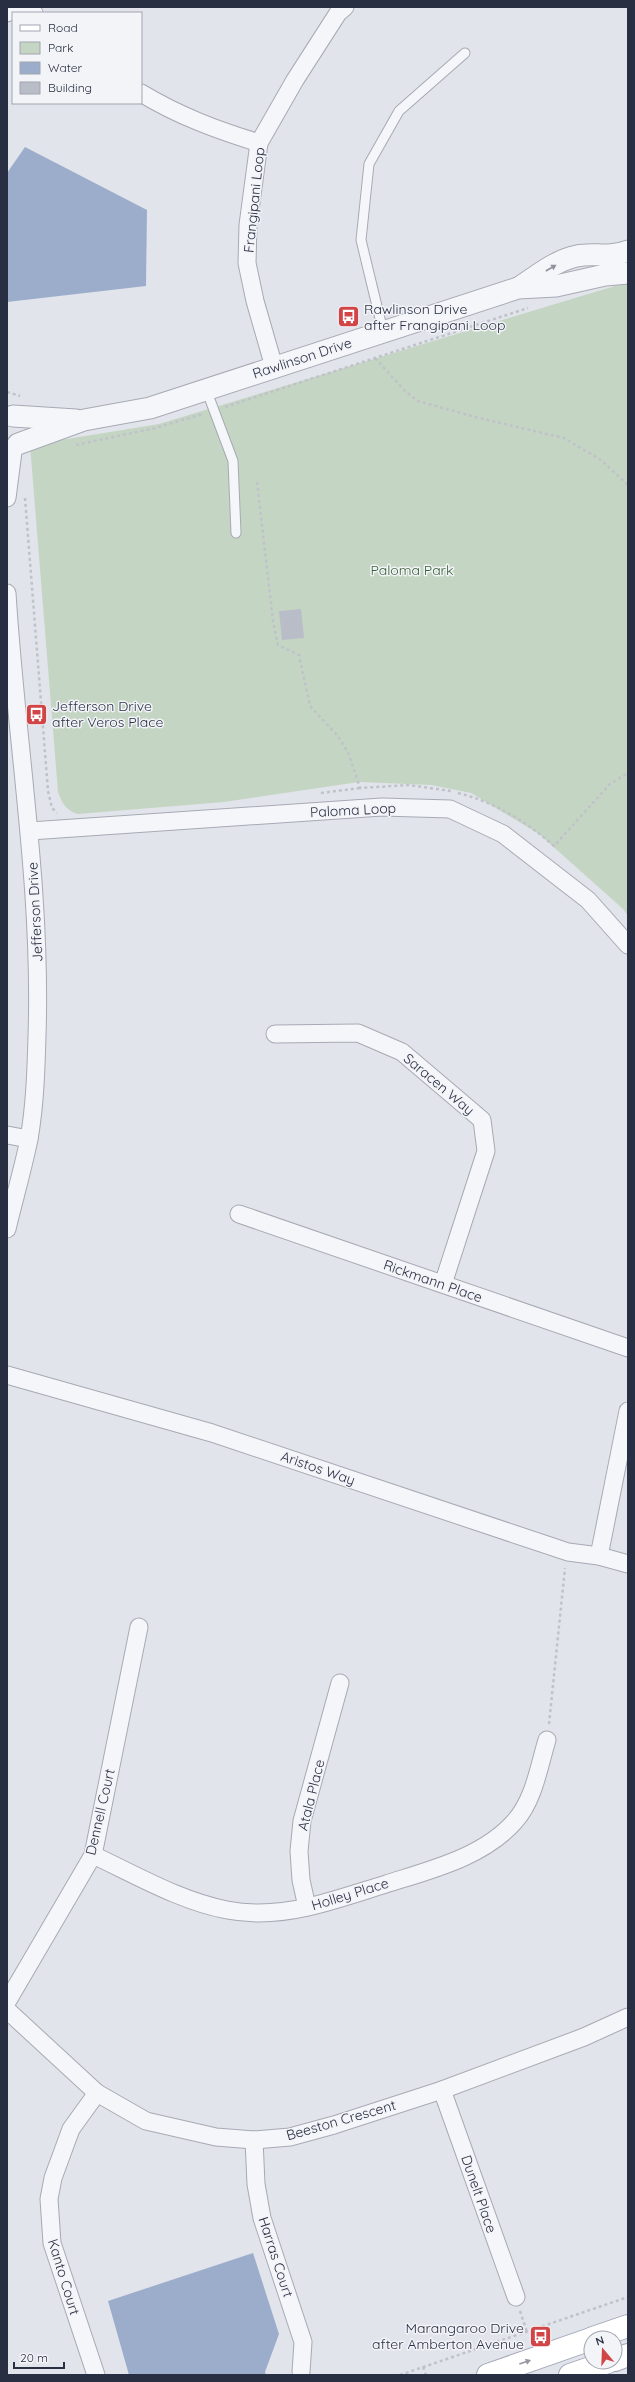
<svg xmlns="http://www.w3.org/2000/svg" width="635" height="2382" viewBox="0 0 635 2382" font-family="Quicksand,sans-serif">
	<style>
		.green { fill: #c5d5c3 }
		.water { fill: #9cadcc }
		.building { fill: #b9bdc8 }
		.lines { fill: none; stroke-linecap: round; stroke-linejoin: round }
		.service-casing { stroke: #a7aab5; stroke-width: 11 }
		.minor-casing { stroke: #a7aab5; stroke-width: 19 }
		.tertiary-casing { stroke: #a7aab5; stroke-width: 23 }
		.primary-casing { stroke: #a1a7b7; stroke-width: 24 }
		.path { stroke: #c0c2ca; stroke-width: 2.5; stroke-dasharray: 3 3; stroke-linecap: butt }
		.service { stroke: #f5f6f9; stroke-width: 9 }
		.minor { stroke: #f5f6f9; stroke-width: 17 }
		.tertiary { stroke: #f5f6f9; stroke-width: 21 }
		.primary { stroke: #fff; stroke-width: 22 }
		.oneway { fill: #8f929e }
		.oneway2 { fill: #9497a1 }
		.labels { text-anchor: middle; stroke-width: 3; stroke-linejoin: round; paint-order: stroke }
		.street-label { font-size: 14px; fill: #292f43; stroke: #f2f4f8 }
		.poi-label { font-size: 14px; fill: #292f43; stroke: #f2f4f8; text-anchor: start }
		.park-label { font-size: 14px; fill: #386036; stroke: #f2f4f8 }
	</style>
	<rect width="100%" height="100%" fill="#e2e4eb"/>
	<path class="green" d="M628,282V916L623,909L539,834L471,793L431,785L359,782L224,802L78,814C66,811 62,803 58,792L30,445L159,424Z"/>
	<g class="water">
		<polygon points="25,147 147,210 146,286 7,302 7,173"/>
		<polygon points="253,2253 279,2334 265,2372 266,2375 129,2375 108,2301"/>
	</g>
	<polygon class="building" points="301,609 304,638 282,640 279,611"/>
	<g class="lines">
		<defs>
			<g id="service">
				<polyline points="383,331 361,240 369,164 399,111 465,53"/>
				<polyline points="206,389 233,461 236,533"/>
			</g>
			<g id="minor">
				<polyline points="26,7 34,13"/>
				<polyline points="7,13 13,7"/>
				<path d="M141,93C179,116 217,130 259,143"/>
				<polyline points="274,367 255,301 247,263 248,225 259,143 295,80 338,13 345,7"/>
				<polyline points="7,498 13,452"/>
				<path d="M7,593C16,741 42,887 37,1036C36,1070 35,1105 29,1139C23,1169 14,1199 7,1229"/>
				<polyline points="30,831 382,807 450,809 503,834 588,900 628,945"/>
				<polyline points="275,1034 358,1033 402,1052 482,1120 486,1151 443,1284"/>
				<polyline points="7,1135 29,1139"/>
				<polyline points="239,1214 628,1348"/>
				<polyline points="7,1375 212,1433 568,1552 599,1556 628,1564"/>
				<polyline points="599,1556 628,1411"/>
				<path d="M93,1855C136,1875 180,1901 227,1910C253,1915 282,1913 308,1907C334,1901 360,1892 386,1884C430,1870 484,1857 515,1821C534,1800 539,1766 547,1740"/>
				<polyline points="307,1907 301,1880 299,1851 302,1821 340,1683"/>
				<polyline points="7,2002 93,1855 139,1627"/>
				<polyline points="7,2010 97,2093 146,2121 216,2137 254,2140 290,2137 334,2125 442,2090 584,2037 628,2017"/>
				<polyline points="442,2090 516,2297"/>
				<polyline points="254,2140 256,2184 262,2218 303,2342 301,2372"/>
				<polyline points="96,2375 52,2243 49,2199 53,2178 71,2129 97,2093"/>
			</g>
			<g id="tertiary">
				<path d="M520,287C537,276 556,260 577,256C595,252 606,259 628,251"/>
				<polyline points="13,416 76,420"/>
				<polyline points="18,444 84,420 150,408 518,288 556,286 605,275 628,273"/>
			</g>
			<g id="primary">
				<polyline points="593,2338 628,2326"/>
				<polyline points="615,2360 628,2355"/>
				<polyline points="488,2375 591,2339"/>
				<polyline points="570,2375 608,2362"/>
			</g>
		</defs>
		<use href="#service" class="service-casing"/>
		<use href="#minor" class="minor-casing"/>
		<use href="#tertiary" class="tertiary-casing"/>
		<use href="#primary" class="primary-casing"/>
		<g class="path">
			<polyline points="375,358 405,391 418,401 479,418 564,438 601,460 628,485"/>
			<polyline points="7,392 20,396"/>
			<polyline points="225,407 528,308"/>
			<polyline points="76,445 155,428 203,414"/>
			<polyline points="257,482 273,621 278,645 299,655 310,706 337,735 348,752 360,788 409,785 451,791"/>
			<polyline points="25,498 48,791 52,808 57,813"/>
			<polyline points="321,793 360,788"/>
			<path d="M458,793C494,802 526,821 554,846L610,784L628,773"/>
			<polyline points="549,1724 565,1568"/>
			<polyline points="520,2311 527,2332"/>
			<polyline points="423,2367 426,2375"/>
			<polyline points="400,2375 628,2297"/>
		</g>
		<use href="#service" class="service"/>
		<use href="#minor" class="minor"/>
		<use href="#tertiary" class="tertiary"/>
		<use href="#primary" class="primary"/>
	</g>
	<defs><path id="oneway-solid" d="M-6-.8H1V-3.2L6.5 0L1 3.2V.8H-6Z"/></defs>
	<use class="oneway" href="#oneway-solid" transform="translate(551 268) rotate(-30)"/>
	<use class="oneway2" href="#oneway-solid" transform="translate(525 2362) rotate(-19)"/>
	<defs>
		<symbol id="bus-square" viewBox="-11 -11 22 22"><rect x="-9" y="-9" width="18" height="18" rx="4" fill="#d24546" stroke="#f2f4f8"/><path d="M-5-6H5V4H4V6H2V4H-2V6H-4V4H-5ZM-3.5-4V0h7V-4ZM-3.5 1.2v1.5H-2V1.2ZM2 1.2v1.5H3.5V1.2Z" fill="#fff"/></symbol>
	</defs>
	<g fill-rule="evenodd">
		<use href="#bus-square" x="336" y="304" width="25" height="25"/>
		<use href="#bus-square" x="24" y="702" width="25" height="25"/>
		<use href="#bus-square" x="528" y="2324" width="25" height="25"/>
	</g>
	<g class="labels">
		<g class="street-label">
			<text transform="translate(254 200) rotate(-84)" y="5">Frangipani Loop</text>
			<text transform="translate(302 358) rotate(-18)" y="5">Rawlinson Drive</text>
			<text transform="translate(353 810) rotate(-3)" y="5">Paloma Loop</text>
			<text transform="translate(35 912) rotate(-93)" y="5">Jefferson Drive</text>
			<text transform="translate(439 1084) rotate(40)" y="5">Saracen Way</text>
			<text transform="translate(433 1281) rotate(19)" y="5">Rickmann Place</text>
			<text transform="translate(318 1468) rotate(19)" y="5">Aristos Way</text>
			<text transform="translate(311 1795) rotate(-76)" y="5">Atala Place</text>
			<text transform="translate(100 1812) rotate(-77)" y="5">Dennell Court</text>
			<text transform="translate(350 1894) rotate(-17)" y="5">Holley Place</text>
			<text transform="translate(341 2120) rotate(-16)" y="5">Beeston Crescent</text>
			<text transform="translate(479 2194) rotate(71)" y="5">Dunelt Place</text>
			<text transform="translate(276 2257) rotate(72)" y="5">Harras Court</text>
			<text transform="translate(64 2277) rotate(73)" y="5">Kanto Court</text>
		</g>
		<g class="poi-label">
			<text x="364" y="314">Rawlinson Drive<tspan x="364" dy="16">after Frangipani Loop</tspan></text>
			<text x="52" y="711">Jefferson Drive<tspan x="52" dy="16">after Veros Place</tspan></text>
			<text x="524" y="2333" text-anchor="end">Marangaroo Drive<tspan x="524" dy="16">after Amberton Avenue</tspan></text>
		</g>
		<g class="park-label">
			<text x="412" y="575">Paloma Park</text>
		</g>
	</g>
	<rect width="635" height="2382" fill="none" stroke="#292f43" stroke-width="16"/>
	<rect x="12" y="12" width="130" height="92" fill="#f2f4f8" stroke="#a2a5b0"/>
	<rect x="20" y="25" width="20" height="6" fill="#ffffff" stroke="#a2a5b0"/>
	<text x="48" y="32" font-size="12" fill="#292f43">Road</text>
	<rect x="20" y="42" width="20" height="12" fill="#c5d5c3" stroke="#a2a5b0"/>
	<text x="48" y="52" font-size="12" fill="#292f43">Park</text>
	<rect x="20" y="62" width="20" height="12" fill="#9cadcc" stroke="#a2a5b0"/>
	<text x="48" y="72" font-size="12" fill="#292f43">Water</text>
	<rect x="20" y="82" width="20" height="12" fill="#b9bdc8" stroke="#a2a5b0"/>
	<text x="48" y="92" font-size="12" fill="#292f43">Building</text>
	<g transform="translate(603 2350) rotate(341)"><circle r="19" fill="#f2f4f8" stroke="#a2a5b0"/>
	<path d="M0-3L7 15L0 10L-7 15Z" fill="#d24546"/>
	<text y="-6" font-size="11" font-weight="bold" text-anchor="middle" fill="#292f43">N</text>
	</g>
	<path d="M14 2362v6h50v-6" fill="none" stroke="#292f43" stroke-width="2"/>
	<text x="20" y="2362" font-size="12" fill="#292f43" stroke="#f2f4f8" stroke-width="3" paint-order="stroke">20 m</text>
</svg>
